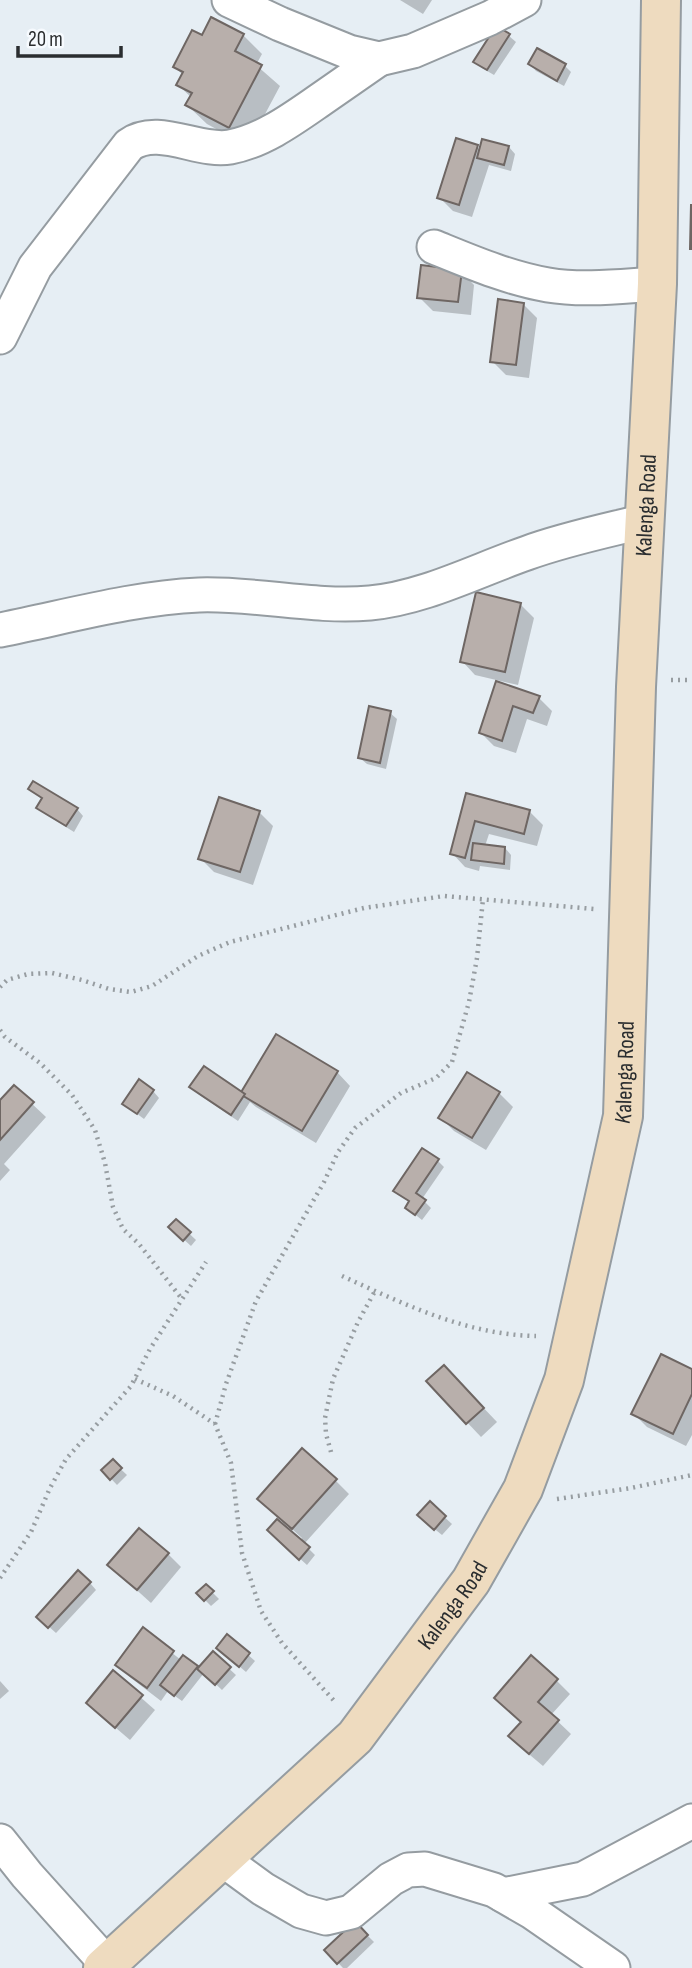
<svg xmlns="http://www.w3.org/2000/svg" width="692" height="1968" viewBox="0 0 692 1968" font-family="'Sofia Sans Condensed',sans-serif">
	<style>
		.shadow { fill: #0003 }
		.building { fill: #b8afab; stroke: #6e6663; stroke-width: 2 }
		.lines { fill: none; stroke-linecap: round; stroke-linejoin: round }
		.minor-casing { stroke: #959ca1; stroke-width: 37 }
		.secondary-casing { stroke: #959ca1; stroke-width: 42 }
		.path { stroke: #979da1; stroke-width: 4.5; stroke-dasharray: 2 5; stroke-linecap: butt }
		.minor { stroke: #fff; stroke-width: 33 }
		.secondary { stroke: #eedbbf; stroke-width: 38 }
		.labels { text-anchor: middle; stroke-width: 5; stroke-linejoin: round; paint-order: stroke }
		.street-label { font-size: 23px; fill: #2a2d2f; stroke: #f6fafe }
	</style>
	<rect width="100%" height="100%" fill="#e6eef4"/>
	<g class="shadow">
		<polygon points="400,0 432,0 423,14"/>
		<polygon points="243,35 262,54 256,65 280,86 248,146 207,124 187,105 192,98 178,85 183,75 175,67 203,37"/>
		<polygon points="509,36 516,42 494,75 482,68 475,61"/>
		<polygon points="530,64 565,66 571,72 564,86 536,71"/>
		<polygon points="477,147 481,151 509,147 515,154 511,171 489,165 472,217 453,211 439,197"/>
		<polygon points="461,271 474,285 471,315 433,311 419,297"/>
		<polygon points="523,304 537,318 529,378 506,375 492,361"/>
		<polygon points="520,604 534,618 518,685 475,675 462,661"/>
		<polygon points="497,684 539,698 552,711 547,726 527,719 516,753 494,746 481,733"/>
		<polygon points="390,713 397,719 386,769 367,764 360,758"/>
		<polygon points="30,789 77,809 83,816 74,832 45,814 38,808 43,800"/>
		<polygon points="467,795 529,811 543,825 537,846 489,834 485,846 505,848 511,855 510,870 480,866 479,871 465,867 452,853"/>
		<polygon points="259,812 273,826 253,885 214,872 200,858"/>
		<polygon points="337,1072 350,1086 316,1143 256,1107 250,1102 238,1121 198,1094 192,1087 242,1094"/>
		<polygon points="467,1074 499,1093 513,1107 486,1150 454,1131 441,1118"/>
		<polygon points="14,1087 46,1117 4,1164 10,1170 0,1181 0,1102"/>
		<polygon points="153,1091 159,1098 144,1119 124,1104"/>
		<polygon points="438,1161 444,1167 422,1199 431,1208 422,1220 407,1208 411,1203 395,1190"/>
		<polygon points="176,1221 196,1240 191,1246 170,1227"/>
		<polygon points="692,1371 692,1435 686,1446 647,1427 633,1413"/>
		<polygon points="457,1380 497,1422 481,1437 428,1381"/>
		<polygon points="112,1461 127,1475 117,1485 103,1470"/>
		<polygon points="335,1480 349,1494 304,1544 315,1555 307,1565 276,1537 300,1541 302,1538 273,1512"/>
		<polygon points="430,1504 452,1524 442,1535 426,1522"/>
		<polygon points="168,1554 181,1567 151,1603 109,1565"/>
		<polygon points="90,1583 96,1590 56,1633 38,1617"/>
		<polygon points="206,1586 219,1599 211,1606 198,1593"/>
		<polygon points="143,1630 181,1660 199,1669 213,1654 236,1675 222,1690 204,1673 182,1701 168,1691 161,1701 131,1678 117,1665"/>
		<polygon points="228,1637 255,1661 246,1672 225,1654"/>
		<polygon points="113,1673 155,1710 130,1740 102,1716"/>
		<polygon points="0,1681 9,1691 0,1699"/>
		<polygon points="557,1681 570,1694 551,1715 571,1734 543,1766 524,1750 523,1723 509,1711"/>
		<polygon points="355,1923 374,1942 347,1968 343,1968 326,1950"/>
	</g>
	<g class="building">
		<polygon points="211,17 244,34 235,51 262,65 229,128 185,105 192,93 176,85 183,72 173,67 192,30 202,35"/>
		<polygon points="496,26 510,34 487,70 473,62"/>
		<polygon points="537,48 566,64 557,81 528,64"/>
		<polygon points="456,138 478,145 459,205 437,198"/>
		<polygon points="482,139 509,146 504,165 477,158"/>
		<polygon points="691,205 692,205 692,249 690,249"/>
		<polygon points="421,265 462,270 458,302 417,298"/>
		<polygon points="498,299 524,303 516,365 490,362"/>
		<polygon points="476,592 521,603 505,672 460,662"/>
		<polygon points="496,681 540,696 533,713 513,706 502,741 479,733"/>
		<polygon points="369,706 391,711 380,763 358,758"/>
		<polygon points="33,781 78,808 66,826 36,808 42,798 28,789"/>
		<polygon points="466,793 530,810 524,834 475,821 465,858 450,854"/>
		<polygon points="219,797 260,811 240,872 198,859"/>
		<polygon points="473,843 505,847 504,864 471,860"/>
		<polygon points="276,1034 338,1071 302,1131 240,1094"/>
		<polygon points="204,1066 245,1094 231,1115 189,1087"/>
		<polygon points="467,1072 500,1092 472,1138 438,1118"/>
		<polygon points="139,1079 154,1090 137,1114 122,1104"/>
		<polygon points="14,1085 34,1102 0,1140 0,1100"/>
		<polygon points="422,1148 439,1159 416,1193 426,1200 415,1215 405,1208 409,1201 393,1191"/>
		<polygon points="176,1219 191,1232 183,1241 168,1227"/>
		<polygon points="661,1354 692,1369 692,1394 673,1434 631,1414"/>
		<polygon points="444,1365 484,1408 466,1424 426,1381"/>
		<polygon points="302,1448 337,1479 292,1529 257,1499"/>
		<polygon points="113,1459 122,1468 110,1480 101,1470"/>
		<polygon points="430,1501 446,1516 434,1530 417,1515"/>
		<polygon points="277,1519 310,1547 299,1560 267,1530"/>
		<polygon points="139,1528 169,1553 137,1590 107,1565"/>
		<polygon points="78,1570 91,1582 48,1628 36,1617"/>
		<polygon points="206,1584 214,1591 204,1601 196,1593"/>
		<polygon points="143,1627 174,1651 147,1688 115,1665"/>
		<polygon points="227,1634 250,1653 239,1667 216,1648"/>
		<polygon points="213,1651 231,1667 215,1685 197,1669"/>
		<polygon points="183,1655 198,1666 174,1696 160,1685"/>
		<polygon points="531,1655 558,1679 538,1702 559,1720 529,1754 508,1736 521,1722 494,1698"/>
		<polygon points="113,1670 143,1695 115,1728 86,1703"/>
		<polygon points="355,1921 368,1935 337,1964 324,1950"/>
	</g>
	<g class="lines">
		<defs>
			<g id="minor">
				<polyline points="229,0 280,24 349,52 379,59 413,51 490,18 524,0"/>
				<path d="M434,247C471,262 508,278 548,285C584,291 622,286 657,284"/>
				<path d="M0,337L35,267L129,145C158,124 199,153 230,147C263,141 294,118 320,100C340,86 359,73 379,59"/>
				<path d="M0,630C66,617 132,598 199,595C256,593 313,608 370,603C424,598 475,571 527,553C565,539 605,531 645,521"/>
				<polyline points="0,1841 27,1875 107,1964"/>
				<polyline points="222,1859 263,1889 301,1911 326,1918 351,1912 391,1879 408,1870 425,1869 494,1890 532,1912 613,1968"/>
				<polyline points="503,1895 583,1879 692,1821"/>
			</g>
			<g id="secondary">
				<path id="s1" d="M103,1968L355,1737L471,1581L523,1489L564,1380L623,1116L636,687L657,284L661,0"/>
			</g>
		</defs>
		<use href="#minor" class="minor-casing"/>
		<use href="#secondary" class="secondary-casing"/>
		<g class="path">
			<polyline points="671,680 692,680"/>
			<polyline points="0,987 7,980 28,974 52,973 82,980 109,989 131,992 152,986 198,956 230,942 364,908 444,896 594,909"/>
			<polyline points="0,1030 5,1037 40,1063 72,1095 95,1130 105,1163 113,1207 123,1229 139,1244 182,1299"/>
			<path d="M342,1276C404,1304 467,1335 536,1336"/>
			<polyline points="135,1379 173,1396 215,1424 231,1463 242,1553 261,1611 282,1643 336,1703"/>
			<polyline points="215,1424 226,1384 256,1301 324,1182 338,1152 355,1128 401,1093 436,1078 452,1062 469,1002 477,958 483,899"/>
			<polyline points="331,1452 326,1434 325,1418 333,1379 358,1322 375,1291"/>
			<polyline points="557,1499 631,1488 692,1475"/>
			<polyline points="0,1578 31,1532 50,1488 66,1459 131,1386 150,1349 206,1262"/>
		</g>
		<use href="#minor" class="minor"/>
		<use href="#secondary" class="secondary"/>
	</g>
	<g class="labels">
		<g class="street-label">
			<text dy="8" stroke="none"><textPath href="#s1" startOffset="1640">Kalenga Road</textPath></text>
			<text dy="8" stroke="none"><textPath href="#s1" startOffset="1073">Kalenga Road</textPath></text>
			<text dy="8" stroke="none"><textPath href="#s1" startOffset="506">Kalenga Road</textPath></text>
		</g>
	</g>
	<path d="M18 46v10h103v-10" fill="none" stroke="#2a2d2f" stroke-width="3.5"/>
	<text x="28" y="46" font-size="21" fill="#2a2d2f" stroke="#f6fafe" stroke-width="5" paint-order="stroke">20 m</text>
</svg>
